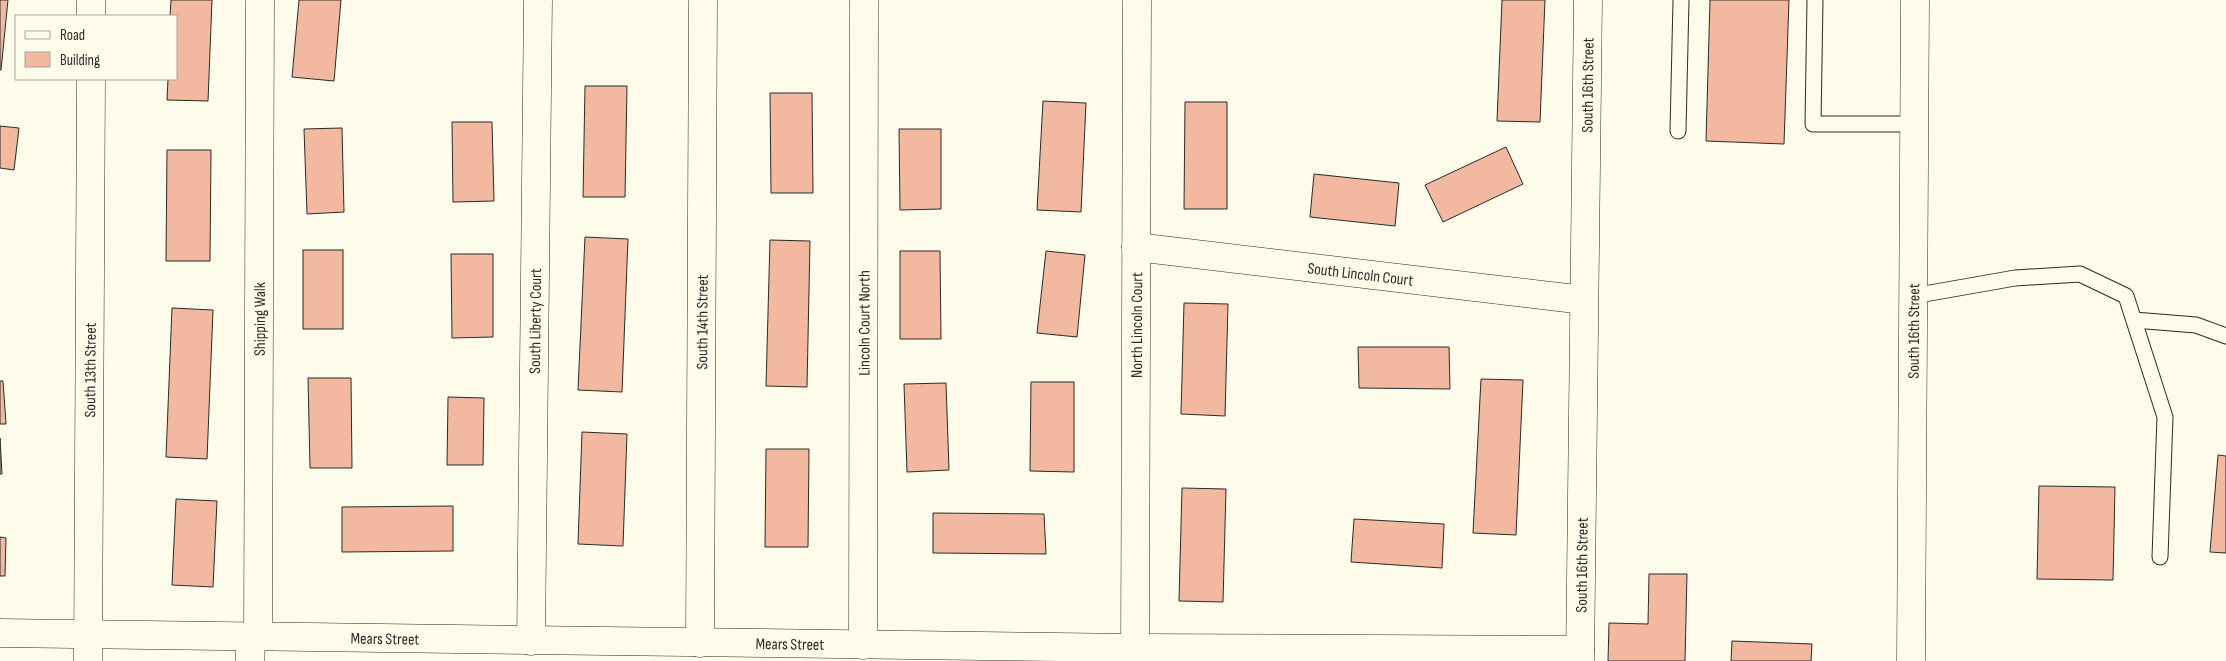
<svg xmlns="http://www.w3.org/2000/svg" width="2226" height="661" viewBox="0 0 2226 661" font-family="'Sofia Sans Condensed',sans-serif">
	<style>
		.building { fill: #f2b8a0; stroke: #2b2b2b }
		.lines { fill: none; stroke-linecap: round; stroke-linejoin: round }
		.service-casing { stroke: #2b2b2b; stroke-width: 17 }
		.minor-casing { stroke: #2b2b2b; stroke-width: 29 }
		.secondary-casing { stroke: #2b2b2b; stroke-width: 29 }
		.service { stroke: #fdfbea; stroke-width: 15 }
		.minor { stroke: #fdfbea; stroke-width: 28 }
		.secondary { stroke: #fdfbea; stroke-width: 28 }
		.labels { text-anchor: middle; stroke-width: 4; stroke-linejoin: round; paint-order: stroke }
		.street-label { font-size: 16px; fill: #2b2b2b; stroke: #fdfbea }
	</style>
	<rect width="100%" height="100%" fill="#fdfbea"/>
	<g class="building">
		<polygon points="0,0 8,0 1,70 0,70"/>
		<polygon points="171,0 212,0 208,101 167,100 168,79 176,79 176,16 170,16"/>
		<polygon points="299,0 341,0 334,81 292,77"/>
		<polygon points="1502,0 1545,0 1540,122 1497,121"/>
		<polygon points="1710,0 1789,0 1784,144 1706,141"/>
		<polygon points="585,86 627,86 625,197 583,197"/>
		<polygon points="770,93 812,93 813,193 771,193"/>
		<polygon points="1043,101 1086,103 1081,212 1037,210"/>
		<polygon points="1185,102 1227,102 1227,209 1184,209"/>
		<polygon points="452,122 492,122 494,201 453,202"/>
		<polygon points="0,126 19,128 14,170 0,168"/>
		<polygon points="342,128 344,212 307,214 304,129"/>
		<polygon points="899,129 941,129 941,209 900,210"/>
		<polygon points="1506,147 1523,184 1443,222 1425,185"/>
		<polygon points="167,150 211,150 210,261 166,261"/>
		<polygon points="1314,174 1399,183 1395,226 1310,217"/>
		<polygon points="585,237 628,239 622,392 578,390"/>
		<polygon points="770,240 810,241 807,387 766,386"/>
		<rect x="303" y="250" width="40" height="79"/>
		<polygon points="900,251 940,251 941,339 900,339"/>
		<polygon points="1046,251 1085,255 1077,337 1037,333"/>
		<polygon points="451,254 493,254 493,337 452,338"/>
		<polygon points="1184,303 1228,304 1225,416 1181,414"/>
		<polygon points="172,308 213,310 207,459 166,457"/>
		<polygon points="1358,347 1449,347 1450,389 1359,388"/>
		<polygon points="308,378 351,378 352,468 310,468"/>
		<polygon points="1481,379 1523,380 1516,535 1473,533"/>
		<polygon points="0,381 3,381 6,424 0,424"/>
		<polygon points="1031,382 1074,382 1074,472 1030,471"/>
		<polygon points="946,383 949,470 907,472 904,384"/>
		<polygon points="448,397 484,398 483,465 447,465"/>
		<polygon points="582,432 627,434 623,546 578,544"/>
		<polygon points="0,438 2,474 0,474"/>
		<polygon points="766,449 809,449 808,547 765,547"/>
		<polygon points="2218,455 2226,456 2226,553 2210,552"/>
		<polygon points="2039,486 2115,487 2113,580 2037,579"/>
		<polygon points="1182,488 1226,489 1223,602 1179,601"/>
		<polygon points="176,499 217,501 213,587 172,585"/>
		<polygon points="453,506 453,551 342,552 342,507"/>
		<polygon points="933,513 1044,514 1046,554 933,553"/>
		<polygon points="1354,519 1444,524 1442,568 1351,562"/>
		<polygon points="0,537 6,538 5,576 0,576"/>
		<polygon points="1649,574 1687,574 1685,661 1608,661 1609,623 1648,624"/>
		<polygon points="1732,641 1812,644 1811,661 1731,661"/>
	</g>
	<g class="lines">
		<defs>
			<g id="service">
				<polyline points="1815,0 1813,124 1914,124"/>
				<polyline points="1678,131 1681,0"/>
				<polyline points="1913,296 2015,278 2080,274 2126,296 2165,417 2160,557"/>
				<polyline points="2134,320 2196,325 2226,336"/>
			</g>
			<g id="minor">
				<polyline points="91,16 91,0"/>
				<path id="s1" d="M1136,247L1584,300"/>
				<path id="s2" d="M0,633L1135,648L1580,650"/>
				<polyline points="250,637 250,661"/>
				<path id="s3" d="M258,638L260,0"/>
				<path id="s4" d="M531,641L538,0"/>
				<path id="s5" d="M700,643L703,0"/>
				<path id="s6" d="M863,645L864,0"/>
				<path id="s7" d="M88,661L91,79"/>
				<path id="s8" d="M1135,661L1137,0"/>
				<path id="s9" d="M1580,661L1588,0"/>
			</g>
			<g id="secondary">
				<path id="s10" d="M1911,661L1915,0"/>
			</g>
		</defs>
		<use href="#service" class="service-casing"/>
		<use href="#minor" class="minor-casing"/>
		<use href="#secondary" class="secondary-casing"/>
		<use href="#service" class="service"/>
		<use href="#minor" class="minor"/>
		<use href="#secondary" class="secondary"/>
	</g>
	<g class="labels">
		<g class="street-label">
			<text dy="6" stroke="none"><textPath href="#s9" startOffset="576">South 16th Street</textPath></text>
			<text dy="6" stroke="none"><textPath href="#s1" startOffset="226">South Lincoln Court</textPath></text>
			<text dy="6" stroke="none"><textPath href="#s3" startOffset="319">Shipping Walk</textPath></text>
			<text dy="6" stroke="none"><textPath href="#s4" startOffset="320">South Liberty Court</textPath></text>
			<text dy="6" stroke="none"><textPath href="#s5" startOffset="321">South 14th Street</textPath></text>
			<text dy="6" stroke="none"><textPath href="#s6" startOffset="322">Lincoln Court North</textPath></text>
			<text dy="6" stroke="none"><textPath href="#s8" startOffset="336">North Lincoln Court</textPath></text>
			<text dy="6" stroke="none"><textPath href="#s10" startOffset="330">South 16th Street</textPath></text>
			<text dy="6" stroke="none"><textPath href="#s7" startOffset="291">South 13th Street</textPath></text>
			<text dy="6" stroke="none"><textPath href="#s9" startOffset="96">South 16th Street</textPath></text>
			<text dy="6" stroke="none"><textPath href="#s2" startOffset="385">Mears Street</textPath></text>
			<text dy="6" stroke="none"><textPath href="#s2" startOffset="790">Mears Street</textPath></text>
		</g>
	</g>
	<rect x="15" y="15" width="162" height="65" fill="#fdfbea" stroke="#a9a89e"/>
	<rect x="25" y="31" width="25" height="8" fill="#fdfbea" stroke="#a9a89e"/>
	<text x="60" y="40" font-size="15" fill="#2b2b2b">Road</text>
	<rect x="25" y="52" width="25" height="15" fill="#f2b8a0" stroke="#a9a89e"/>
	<text x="60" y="65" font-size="15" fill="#2b2b2b">Building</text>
</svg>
